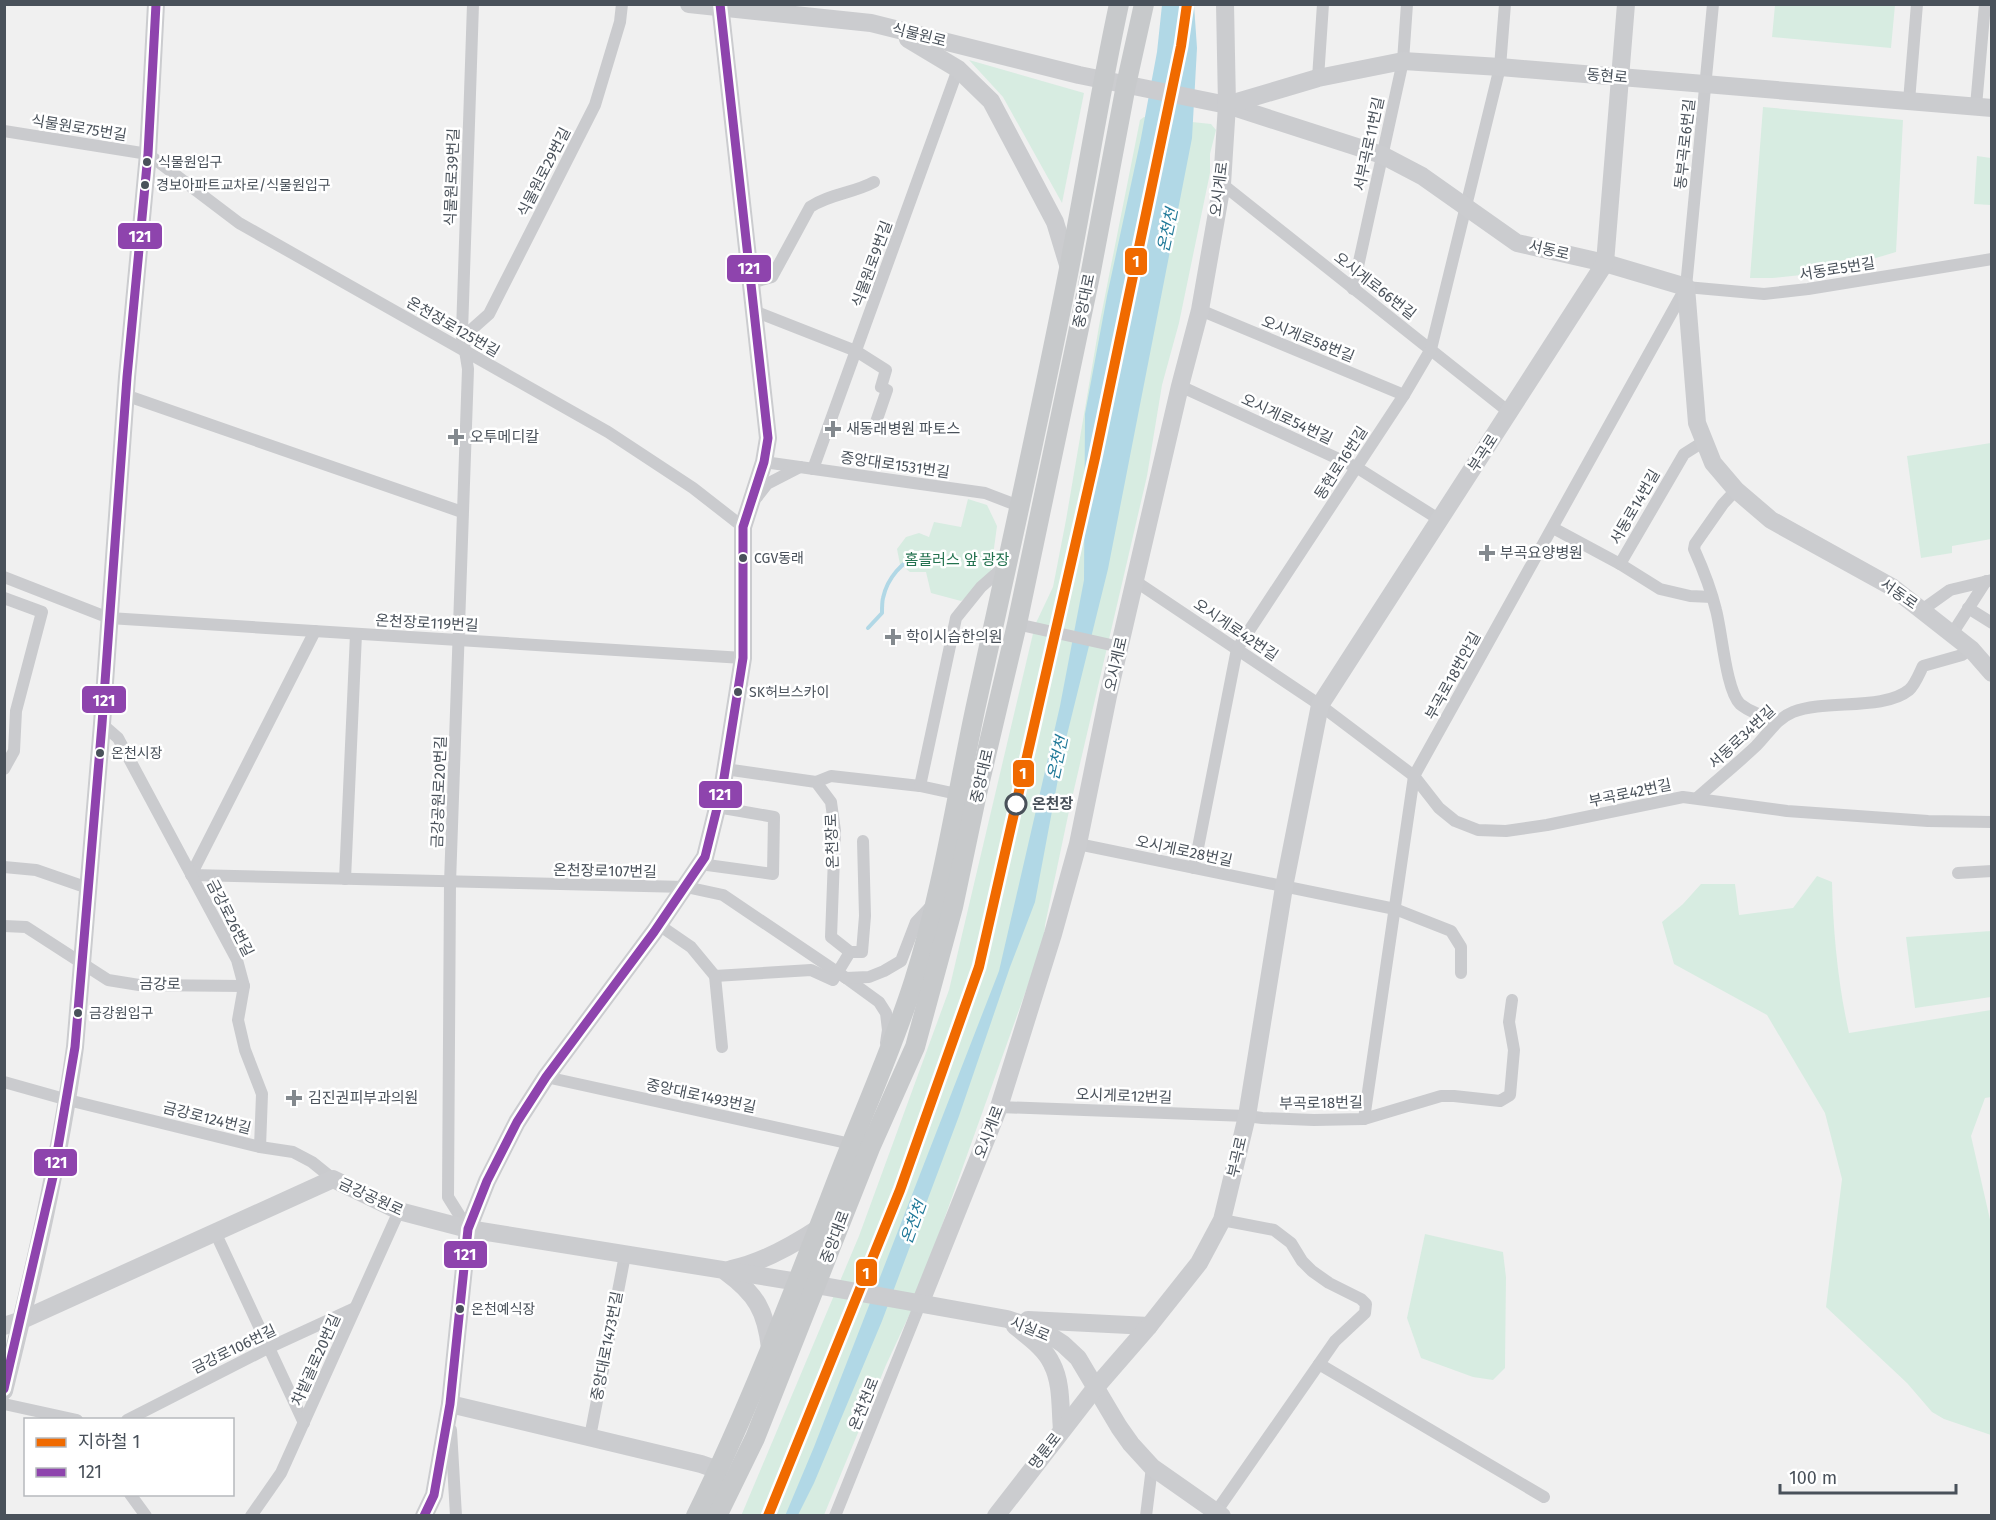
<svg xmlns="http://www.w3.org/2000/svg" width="1996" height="1520" viewBox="0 0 1996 1520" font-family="'Fira Sans','Noto Sans KR',sans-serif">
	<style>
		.green { fill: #d7ece1 }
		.water { fill: #b1d8e6 }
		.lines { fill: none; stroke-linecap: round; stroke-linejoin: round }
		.stream { stroke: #b1d8e6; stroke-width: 4 }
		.street { stroke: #cacbce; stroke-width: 12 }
		.secondary { stroke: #cbcccf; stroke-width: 18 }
		.primary { stroke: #c7c9cb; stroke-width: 20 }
		.bus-1-casing { stroke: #fff; stroke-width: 14 }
		.bus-1 { stroke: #8e44ad; stroke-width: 9 }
		.metro-1-casing { stroke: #fff; stroke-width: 15 }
		.metro-1 { stroke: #f06a00; stroke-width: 10 }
		.bus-dot { fill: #49515a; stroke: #fff; stroke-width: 2 }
		.poi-dot { fill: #83898e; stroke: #fff; stroke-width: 2 }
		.stop-dot { fill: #fff; stroke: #49515a; stroke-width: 3 }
		.labels { text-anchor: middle; stroke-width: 5; stroke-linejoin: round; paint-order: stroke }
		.bus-label { font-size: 14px; fill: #49515a; stroke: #fff; text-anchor: start }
		.street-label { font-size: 15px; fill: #49515a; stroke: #fff }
		.poi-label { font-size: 15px; fill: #49515a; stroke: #fff; text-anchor: start }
		.park-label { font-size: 15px; fill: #23724f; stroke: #fff }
		.stop-label { font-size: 15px; font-weight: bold; fill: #49515a; stroke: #fff; text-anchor: start }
		.water-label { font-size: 16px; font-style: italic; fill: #1f7898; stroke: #fff }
		.line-badge { stroke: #fff; stroke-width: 2 }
		.badge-label { font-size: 16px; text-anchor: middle; font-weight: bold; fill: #fff }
	</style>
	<rect width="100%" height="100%" fill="#f0f0f0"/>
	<g class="green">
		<polygon points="1775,5 1895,5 1891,48 1772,37"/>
		<polygon points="969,60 1084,93 1062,203 1003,97"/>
		<polygon points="1763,107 1903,120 1896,252 1829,272 1773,278 1750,278"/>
		<polygon points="1144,117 1211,124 1216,130 1210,154 1210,173 1179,323 1162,385 1147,476 1069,811 1045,925 1044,940 912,1309 886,1365 824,1515 741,1516 859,1236 949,990 1035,625 1053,587 1066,520 1099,326 1140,120"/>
		<polygon points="1977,156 1991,158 1991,205 1974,204"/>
		<polygon points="1991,443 1991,539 1952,546 1952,553 1921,558 1907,456"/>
		<polygon points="968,499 987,505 997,526 990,578 961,601 931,593 926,572 910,572 900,564 897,549 906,537 919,533 929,537 934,522 961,527"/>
		<path d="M1817,876L1832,882C1833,931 1838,984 1849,1033L1991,1010V1097L1985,1098L1971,1136L1991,1224V1435L1944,1419L1932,1412L1907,1383L1826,1307L1842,1179L1825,1113L1767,1015L1674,964L1662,922L1683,904L1701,884H1735L1739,915L1793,908Z"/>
		<polygon points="1991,931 1991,997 1915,1008 1906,937"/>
		<polygon points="1425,1234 1503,1252 1506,1277 1505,1368 1493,1380 1473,1377 1421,1358 1407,1318"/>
	</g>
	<polygon class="water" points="1162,5 1194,5 1197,48 1192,138 1108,569 1064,747 1035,902 1010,967 959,1116 882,1321 814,1483 798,1515 785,1516 814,1447 999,971 1060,706 1084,580 1085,414 1107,296 1141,138 1157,52"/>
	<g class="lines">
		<path class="stream" d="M868,628L882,613C882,609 882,602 883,598C887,579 902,560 921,555"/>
		<g class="street">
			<polyline points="1318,78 1323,4"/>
			<polyline points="1909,101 1917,4"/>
			<polyline points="1976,106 1985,4"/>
			<polyline points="4,131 148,154 239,223 608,432 693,488 743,527"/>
			<polyline points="1222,184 1509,412"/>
			<path d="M751,283L772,277L810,207C829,194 854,193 874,182"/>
			<polyline points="1686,287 1764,294 1808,289 1992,259"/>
			<polyline points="1353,289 1403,61 1407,4"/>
			<polyline points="1200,310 1404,395"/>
			<polyline points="754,311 856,351 886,370 881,387 887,390 875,425"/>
			<polyline points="462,338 489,314 595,105 620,22 622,4"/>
			<polyline points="1180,386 1356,467 1440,520"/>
			<polyline points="125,395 462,512"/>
			<polyline points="764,462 985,493 1019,506"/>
			<polyline points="813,469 958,69"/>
			<path d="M1736,490L1723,504L1695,544L1694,549C1703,569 1711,589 1716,610C1722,632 1726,690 1740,704C1751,713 1765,717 1778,720"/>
			<polyline points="757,497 767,484 800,467"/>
			<polyline points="1553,528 1620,564 1660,589 1690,596 1712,597"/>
			<polyline points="1620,564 1684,454 1703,442"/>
			<polyline points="4,577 109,618 743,658"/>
			<polyline points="1135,581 1320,705 1414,776 1439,808 1455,821 1478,830 1506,831 1547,825 1683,797 1787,811 1928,821 1992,822"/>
			<polyline points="4,598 42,612 16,711 14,751 4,769"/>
			<polyline points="1968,608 1992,623"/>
			<polyline points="1922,610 1950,590 1992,580"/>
			<polyline points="1017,624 1120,647"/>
			<polyline points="315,631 191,875 686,887 723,895 846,978 879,1002 886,1013 888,1030 886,1043"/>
			<polyline points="1952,634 1986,581"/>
			<polyline points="102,724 118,738 237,960 244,986 238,1020 245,1050 262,1094 260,1147"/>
			<polyline points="816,782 831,776 920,786 957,794"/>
			<polyline points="920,786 956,618 981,587 1006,565"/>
			<path d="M1697,798C1717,780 1737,764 1756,746C1768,734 1776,719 1793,712C1826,699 1883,711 1909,690C1915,685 1919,674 1923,666L1962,655L1971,649"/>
			<polyline points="1078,844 1395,909 1451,931 1461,947 1461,973"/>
			<polyline points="700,864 773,874 774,817 717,807"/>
			<polyline points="4,867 36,870 88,888"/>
			<polyline points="1194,868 1237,649 1404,395 1431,349 1500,67 1505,4"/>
			<polyline points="1958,873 1992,871"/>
			<polyline points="345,879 356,634"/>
			<polyline points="659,925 691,947 715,976 811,970 833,980 850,952 831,937 835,831 831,802 816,782 725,769"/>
			<polyline points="4,926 26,927 108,980 139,985 244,986"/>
			<polyline points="850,952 862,952 865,916 863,841"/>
			<polyline points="715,976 722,1047"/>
			<polyline points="846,978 869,977 884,971 901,961 916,922 933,904"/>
			<polyline points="546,1077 851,1144"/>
			<polyline points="4,1082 68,1100 260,1147 293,1152 312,1162 333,1179"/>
			<polyline points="999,1107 1247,1116 1262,1118 1314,1120 1364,1119 1441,1096 1454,1096 1500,1101 1510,1095 1514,1050 1509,1022 1512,1000"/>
			<polyline points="1364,1119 1414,776 1686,287 1713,4"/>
			<polyline points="468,1229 448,1197 450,883 468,369 462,332 473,4"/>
			<polyline points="215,1232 304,1423"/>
			<polyline points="1319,1364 1544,1497"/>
			<polyline points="4,1404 77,1420"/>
			<polyline points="127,1420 268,1348 355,1308"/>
			<polyline points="451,1430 456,1516"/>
			<polyline points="590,1437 625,1255"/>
			<polyline points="130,1494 146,1516"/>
			<polyline points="1216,1512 1335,1341 1365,1313 1366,1304 1361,1299 1329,1283 1312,1271 1302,1261 1291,1243 1274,1230 1222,1220"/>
			<polyline points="251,1516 281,1473 399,1211"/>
			<polyline points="835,1516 920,1304"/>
			<polyline points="1146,1516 1152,1467"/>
		</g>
		<g class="secondary">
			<polyline points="689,4 871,23 1079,75 1227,105 1382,155 1422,176 1517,243 1605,263 1686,287 1697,423 1713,463 1736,490 1771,520 1892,587 1971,649 1992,673"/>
			<polyline points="908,39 958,69 991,101 1055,222 1069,268"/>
			<polyline points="1227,105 1318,78 1403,61 1500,67 1992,108"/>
			<path d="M731,1269C762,1263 793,1245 819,1228"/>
			<path d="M726,1272C756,1294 766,1311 770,1348"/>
			<polyline points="920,1304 999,1107 1053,934 1078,844 1108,696 1180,386 1200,310 1222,184 1227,105 1225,4"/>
			<polyline points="1028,1320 1149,1326"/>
			<polyline points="4,1326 22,1320 333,1179 399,1211 468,1229 817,1285 1007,1319 1043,1331 1063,1344 1078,1358 1119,1427 1131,1444 1152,1467 1222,1516"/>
			<path d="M1015,1326C1028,1337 1045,1348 1052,1364C1062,1383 1060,1409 1062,1430"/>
			<path d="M4,1391C32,1278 59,1163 75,1047L102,724L127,377L148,154L156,4"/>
			<polyline points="450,1404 701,1464 718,1470"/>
			<polyline points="424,1516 434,1495 450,1404 468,1229 487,1181 517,1122 546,1077 654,932 705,857 723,784 743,658 743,527 764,462 768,438 720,4"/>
			<polyline points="996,1516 1096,1387 1149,1326 1199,1263 1222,1220 1247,1116 1284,887 1320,705 1605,263 1626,4"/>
		</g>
		<g class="primary">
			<path d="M696,1516C752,1402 797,1283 843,1165C867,1104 894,1044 914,981C942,893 956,800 975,710C1007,564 1040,417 1069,269C1086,181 1100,92 1119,4"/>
			<polyline points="717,1516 755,1438 870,1148 915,1047 953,907 976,798 1017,624 1091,271 1126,85 1144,4"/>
		</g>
		<defs>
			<g id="bus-1">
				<polyline points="4,1389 53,1177 75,1047 102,724 127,377 148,154 156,4"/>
				<polyline points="424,1516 434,1495 450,1404 468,1229 487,1181 517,1122 546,1077 654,932 705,857 723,784 743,658 743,527 764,462 768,438 720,4"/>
			</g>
		</defs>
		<use href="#bus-1" class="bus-1-casing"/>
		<use href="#bus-1" class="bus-1"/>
		<defs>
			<polyline id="metro-1" points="768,1516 900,1190 979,967 1095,458 1181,46 1187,4"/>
		</defs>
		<use href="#metro-1" class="metro-1-casing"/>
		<use href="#metro-1" class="metro-1"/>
	</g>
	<g class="bus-dot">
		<circle cx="147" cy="162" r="5"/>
		<circle cx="145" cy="185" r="5"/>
		<circle cx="743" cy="558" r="5"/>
		<circle cx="738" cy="692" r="5"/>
		<circle cx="100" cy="753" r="5"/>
		<circle cx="78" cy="1013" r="5"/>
		<circle cx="460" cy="1309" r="5"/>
	</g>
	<g class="poi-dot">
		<path d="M830 420h6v6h6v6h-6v6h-6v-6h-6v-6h6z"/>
		<path d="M453 428h6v6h6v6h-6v6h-6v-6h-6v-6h6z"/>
		<path d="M1484 544h6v6h6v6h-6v6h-6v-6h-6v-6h6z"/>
		<path d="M890 628h6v6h6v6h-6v6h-6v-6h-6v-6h6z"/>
		<path d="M291 1089h6v6h6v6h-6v6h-6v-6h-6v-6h6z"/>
	</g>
	<circle class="stop-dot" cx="1016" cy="804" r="10"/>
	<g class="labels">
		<g class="bus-label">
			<text x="158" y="167">식물원입구</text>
			<text x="156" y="190">경보아파트교차로/식물원입구</text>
			<text x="754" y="563">CGV동래</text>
			<text x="749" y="697">SK허브스카이</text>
			<text x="111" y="758">온천시장</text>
			<text x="89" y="1018">금강원입구</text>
			<text x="471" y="1314">온천예식장</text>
		</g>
		<g class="street-label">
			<text transform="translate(919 35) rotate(14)" y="5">식물원로</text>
			<text transform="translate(1607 76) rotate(5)" y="5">동현로</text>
			<text transform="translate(79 128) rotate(9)" y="5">식물원로75번길</text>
			<text transform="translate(1369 144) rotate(-78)" y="5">서부곡로11번길</text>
			<text transform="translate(1685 144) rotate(-84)" y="5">동부곡로6번길</text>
			<text transform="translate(544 172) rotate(-63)" y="5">식물원로29번길</text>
			<text transform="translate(452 177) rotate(-88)" y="5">식물원로39번길</text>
			<text transform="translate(1219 189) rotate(-83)" y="5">오시게로</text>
			<text transform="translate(1549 250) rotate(13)" y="5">서동로</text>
			<text transform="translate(872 264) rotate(-70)" y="5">식물원로9번길</text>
			<text transform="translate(1837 269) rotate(-9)" y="5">서동로5번길</text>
			<text transform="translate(1375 286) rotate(38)" y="5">오시게로66번길</text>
			<text transform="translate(1084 301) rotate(-78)" y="5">중앙대로</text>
			<text transform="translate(453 327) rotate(30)" y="5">온천장로125번길</text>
			<text transform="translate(1308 339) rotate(22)" y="5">오시게로58번길</text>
			<text transform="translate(1287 419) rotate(25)" y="5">오시게로54번길</text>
			<text transform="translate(1483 453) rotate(-57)" y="5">부곡로</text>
			<text transform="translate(1341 463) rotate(-57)" y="5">동현로16번길</text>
			<text transform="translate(895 465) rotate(8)" y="5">중앙대로1531번길</text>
			<text transform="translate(1635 507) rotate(-60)" y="5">서동로14번길</text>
			<text transform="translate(1899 594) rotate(35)" y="5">서동로</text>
			<text transform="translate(427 623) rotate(3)" y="5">온천장로119번길</text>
			<text transform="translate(1236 630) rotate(34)" y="5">오시게로42번길</text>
			<text transform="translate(1116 664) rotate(-77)" y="5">오시게로</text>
			<text transform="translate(1453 676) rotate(-61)" y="5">부곡로18번안길</text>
			<text transform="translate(1742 737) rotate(-43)" y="5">서동로34번길</text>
			<text transform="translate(982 776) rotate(-77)" y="5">중앙대로</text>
			<text transform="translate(439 792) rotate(-88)" y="5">금강공원로20번길</text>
			<text transform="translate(1630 793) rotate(-12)" y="5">부곡로42번길</text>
			<text transform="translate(832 841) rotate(-92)" y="5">온천장로</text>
			<text transform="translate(1184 851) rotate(12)" y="5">오시게로28번길</text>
			<text transform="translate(605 871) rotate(1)" y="5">온천장로107번길</text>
			<text transform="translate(230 918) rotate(63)" y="5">금강로26번길</text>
			<text transform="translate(160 984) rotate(1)" y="5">금강로</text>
			<text transform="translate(701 1096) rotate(12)" y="5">중앙대로1493번길</text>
			<text transform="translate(1124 1096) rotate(2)" y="5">오시게로12번길</text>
			<text transform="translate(1321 1103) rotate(-1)" y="5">부곡로18번길</text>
			<text transform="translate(207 1118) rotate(14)" y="5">금강로124번길</text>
			<text transform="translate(989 1132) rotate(-69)" y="5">오시게로</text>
			<text transform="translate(1237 1157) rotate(-77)" y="5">부곡로</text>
			<text transform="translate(371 1197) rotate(25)" y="5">금강공원로</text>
			<text transform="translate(835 1237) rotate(-69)" y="5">중앙대로</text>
			<text transform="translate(1030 1329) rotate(22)" y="5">시실로</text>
			<text transform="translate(607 1346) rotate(-79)" y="5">중앙대로1473번길</text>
			<text transform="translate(234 1349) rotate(-26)" y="5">금강로106번길</text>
			<text transform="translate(316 1360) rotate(-66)" y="5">차밭골로20번길</text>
			<text transform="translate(864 1404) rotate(-68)" y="5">온천천로</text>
			<text transform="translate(1045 1451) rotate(-52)" y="5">명륜로</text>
		</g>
		<g class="poi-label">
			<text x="846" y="434">새동래병원 파토스</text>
			<text x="470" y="442">오투메디칼</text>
			<text x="1500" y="558">부곡요양병원</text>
			<text x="906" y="642">학이시습한의원</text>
			<text x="308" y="1103">김진권피부과의원</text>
		</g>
		<g class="park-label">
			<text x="957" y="565">홈플러스 앞 광장</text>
		</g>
		<g class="stop-label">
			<text x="1032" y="809">온천장</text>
		</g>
		<g class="water-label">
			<text transform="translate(1167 230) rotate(-78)" y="6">온천천</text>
			<text transform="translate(1057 758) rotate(-78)" y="6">온천천</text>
			<text transform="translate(913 1222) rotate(-70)" y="6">온천천</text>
		</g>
	</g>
	<g class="line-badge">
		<rect x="117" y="222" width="46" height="28" rx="6" fill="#8e44ad"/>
		<rect x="1124" y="247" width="24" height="29" rx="6" fill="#f06a00"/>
		<rect x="726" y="254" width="46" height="29" rx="6" fill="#8e44ad"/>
		<rect x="81" y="685" width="46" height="29" rx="6" fill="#8e44ad"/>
		<rect x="1012" y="759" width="23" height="29" rx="6" fill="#f06a00"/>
		<rect x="698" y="780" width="45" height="29" rx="6" fill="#8e44ad"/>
		<rect x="33" y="1148" width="45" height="29" rx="6" fill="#8e44ad"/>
		<rect x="443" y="1240" width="45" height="29" rx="6" fill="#8e44ad"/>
		<rect x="855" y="1258" width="23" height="29" rx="6" fill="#f06a00"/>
	</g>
	<g class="badge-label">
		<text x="140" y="242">121</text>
		<text x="1136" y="267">1</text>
		<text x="749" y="274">121</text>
		<text x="104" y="706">121</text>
		<text x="1023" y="779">1</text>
		<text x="720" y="800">121</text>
		<text x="56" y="1168">121</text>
		<text x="465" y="1260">121</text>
		<text x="866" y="1279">1</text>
	</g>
	<rect width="1996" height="1520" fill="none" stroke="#49515a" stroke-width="12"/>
	<rect x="24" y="1418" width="210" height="78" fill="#ffffff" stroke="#b6b9bd" stroke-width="1.5"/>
	<rect x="36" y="1438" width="30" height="9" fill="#f06a00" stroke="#b6b9bd" stroke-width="1.5"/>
	<text x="78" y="1448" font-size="18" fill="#49515a">지하철 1</text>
	<rect x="36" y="1468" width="30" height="9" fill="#8e44ad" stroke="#b6b9bd" stroke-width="1.5"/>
	<text x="78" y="1478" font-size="18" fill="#49515a">121</text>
	<path d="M1780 1484v9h176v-9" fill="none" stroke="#49515a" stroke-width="3"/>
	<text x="1789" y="1484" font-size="18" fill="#49515a" stroke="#ffffff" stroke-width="4.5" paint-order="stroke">100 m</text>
</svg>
